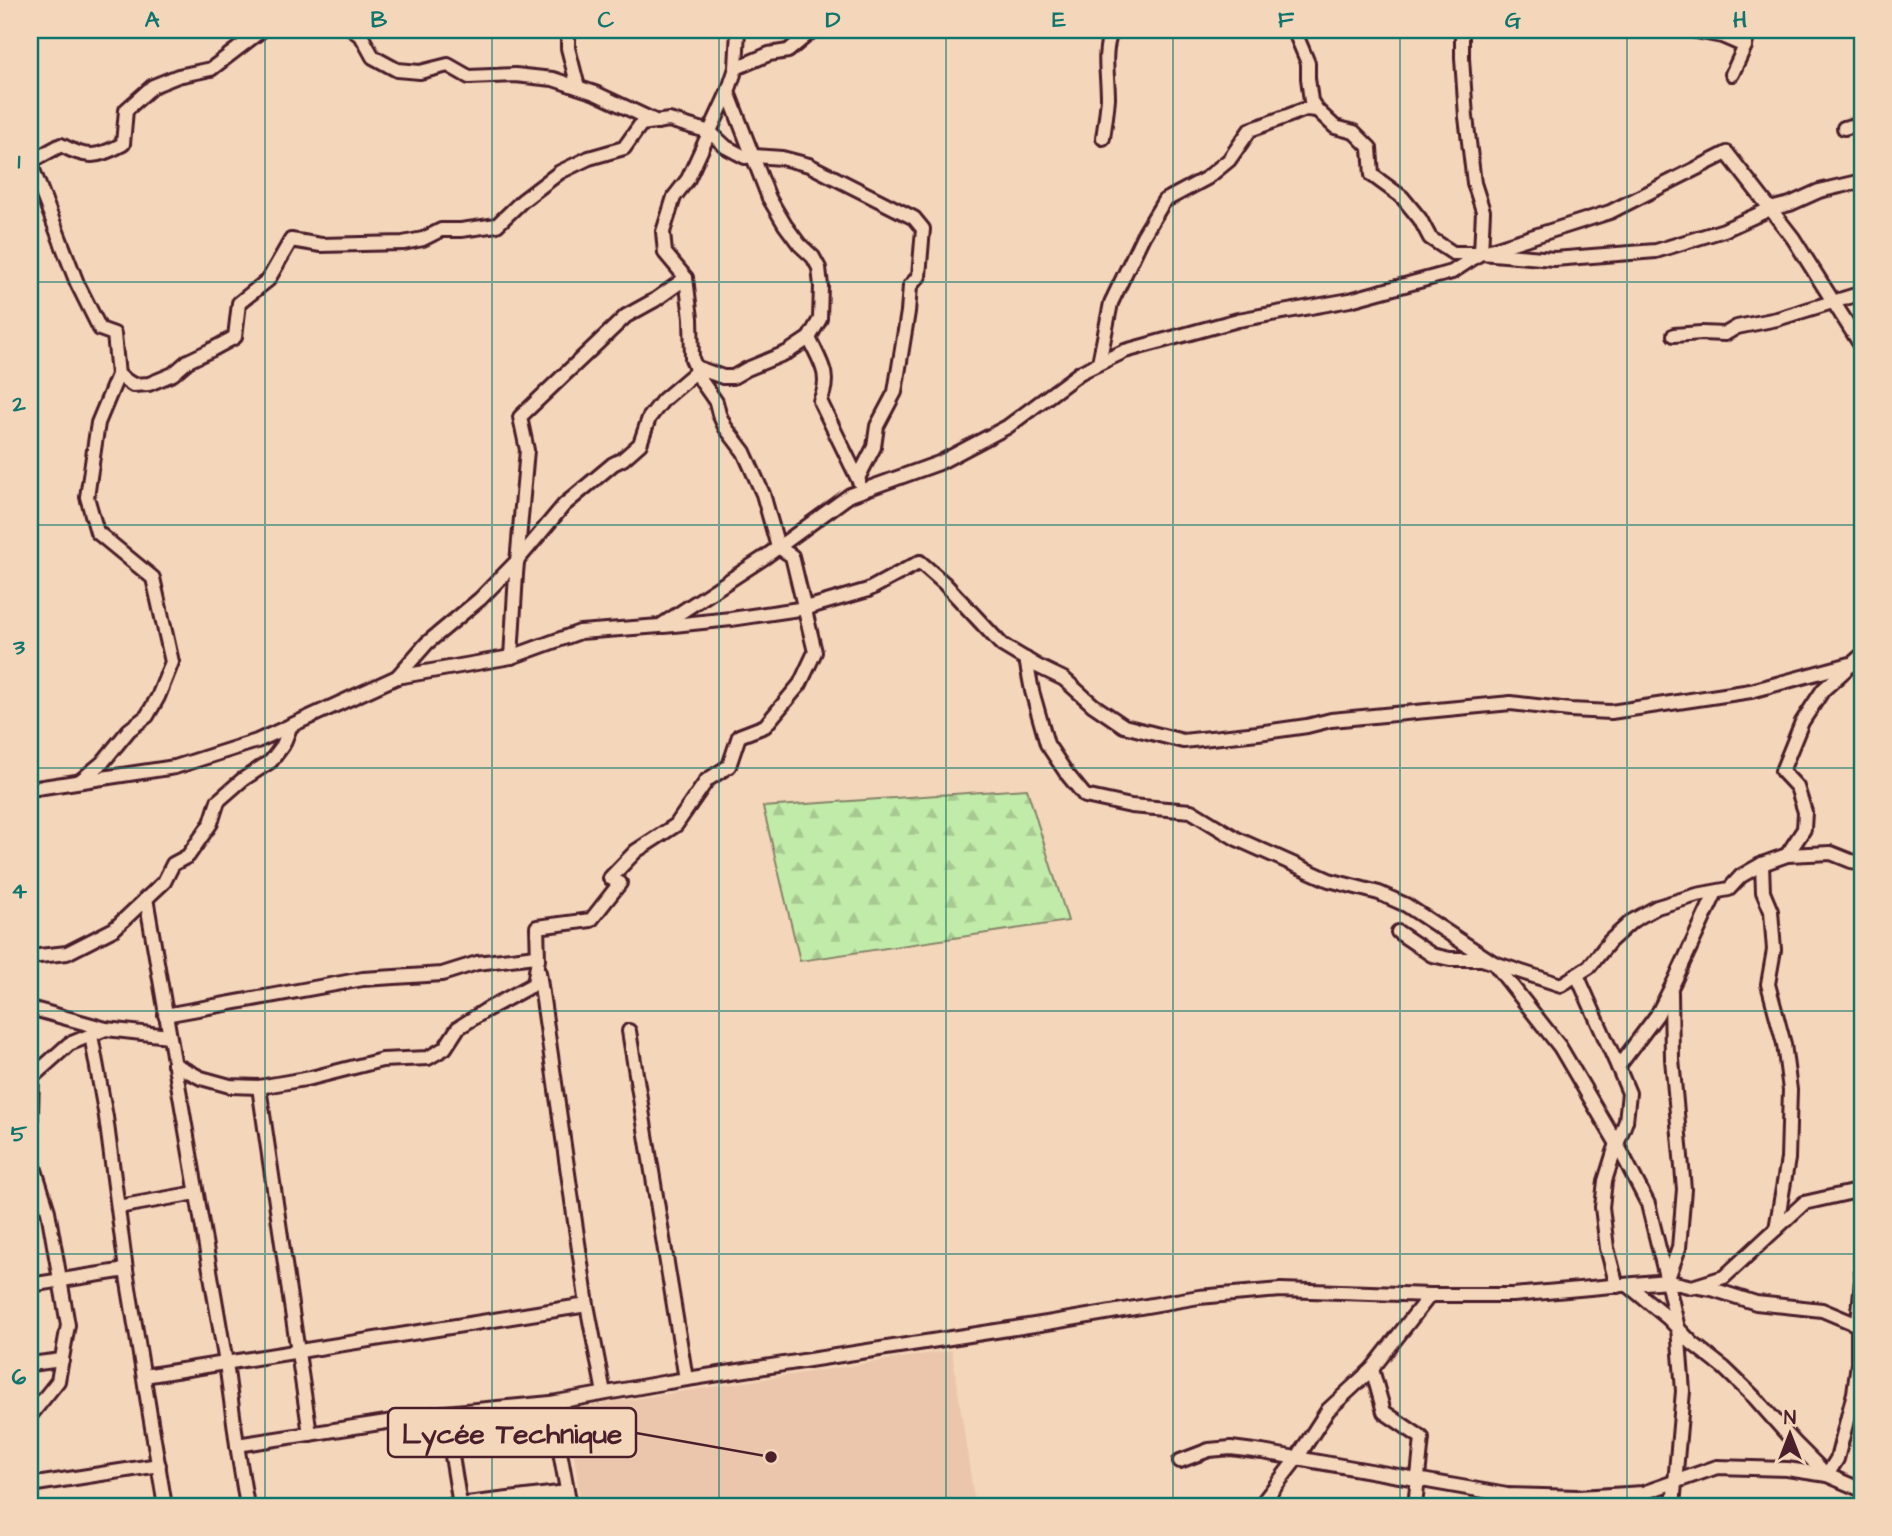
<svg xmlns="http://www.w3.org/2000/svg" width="1892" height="1536" viewBox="0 0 1892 1536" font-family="'Architects Daughter',sans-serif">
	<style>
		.built { fill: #ebc6ac }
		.forest { fill: url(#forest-firs); stroke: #86856a; stroke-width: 2 }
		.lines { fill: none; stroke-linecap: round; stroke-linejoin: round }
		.minor-casing { stroke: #4a1f2b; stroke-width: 18 }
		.minor { stroke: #f4d6ba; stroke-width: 12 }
		.grid { fill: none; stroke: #0f766e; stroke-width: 2; stroke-opacity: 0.55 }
		.leader { fill: none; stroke: #4a1f2b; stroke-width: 2.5 }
		.callout-dot { fill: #4a1f2b; stroke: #f4d6ba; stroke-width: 2.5 }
		.callout { fill: #f4d6ba; stroke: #4a1f2b; stroke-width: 2.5 }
		.callout-label { font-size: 28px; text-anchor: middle; font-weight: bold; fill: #4a1f2b }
		.neatline { fill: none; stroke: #0f766e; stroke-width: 2.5 }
		.grid-label { font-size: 23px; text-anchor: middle; font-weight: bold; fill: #0f766e }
	</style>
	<defs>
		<pattern id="forest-firs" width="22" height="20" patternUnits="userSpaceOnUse" patternTransform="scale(1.75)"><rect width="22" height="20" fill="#c1eba8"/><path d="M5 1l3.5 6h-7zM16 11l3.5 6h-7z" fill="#a7c991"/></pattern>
	</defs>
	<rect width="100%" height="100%" fill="#f4d6ba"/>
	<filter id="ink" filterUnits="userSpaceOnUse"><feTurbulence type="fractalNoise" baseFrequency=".0143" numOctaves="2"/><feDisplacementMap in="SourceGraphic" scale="14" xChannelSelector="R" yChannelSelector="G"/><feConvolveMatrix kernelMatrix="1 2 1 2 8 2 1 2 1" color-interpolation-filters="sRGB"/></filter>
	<g filter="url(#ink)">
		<polygon class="built" points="952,1350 975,1506 581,1506 568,1409"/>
		<polygon class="forest" points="1027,789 1068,921 800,961 763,807"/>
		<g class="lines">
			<defs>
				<g id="minor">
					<polyline points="353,30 362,37 373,57 397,70 420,72 448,65 469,77 515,75 553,79 595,93 657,122"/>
					<polyline points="568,30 568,48 578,87"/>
					<polyline points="1300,30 1297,37 1308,63 1308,78 1311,101 1317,110 1335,127 1354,132 1370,148 1372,175 1402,197 1420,219 1430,238 1453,253 1481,253 1554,259 1656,251 1724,230 1770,209 1790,204 1819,191 1862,181"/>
					<polyline points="1462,30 1462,58 1466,117 1474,183 1483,211 1481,253"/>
					<polyline points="1691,30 1722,36 1745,46"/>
					<polyline points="736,68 769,54 788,51 813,30"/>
					<polyline points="1732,74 1745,46 1747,36 1756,30"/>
					<polyline points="1844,128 1862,123"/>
					<path d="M1103,138C1105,125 1107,111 1108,98C1108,74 1102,52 1112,30"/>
					<polyline points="1674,335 1701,333 1725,334 1737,327 1777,319 1862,293"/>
					<path d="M809,338C820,362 832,375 820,401L859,481"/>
					<polyline points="1099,363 1111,303 1143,236 1164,201 1207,178 1229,160 1250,130 1306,109 1317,110"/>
					<polyline points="695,367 723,377 733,377 747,369 788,352 809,338 820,319 821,286 819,268 813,257 799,244 785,225 769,198 728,92"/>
					<polyline points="118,375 133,385 149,384 173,374 188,361 211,350 235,337 239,303 268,280 291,240 321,245 403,243 423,239 441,230 461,230 497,225 522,201 560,172 589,158 624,148 641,124 669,120 710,132 726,147 745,157 754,156 782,158 809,165 914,218 923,229 919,276 910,286 908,312 895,392 877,426 874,447 858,478"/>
					<polyline points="664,626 731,619 806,608 868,590 920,562 944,583 1002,645 1037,666 1064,679 1093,705 1124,726 1183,741 1258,733 1307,726 1331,720 1511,703 1570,710 1611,712 1751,691 1854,663"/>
					<polyline points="511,657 516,574 527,450 520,417 626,316 655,300 686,278"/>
					<polyline points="1026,659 1032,691 1047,744 1067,774 1085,796 1131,806 1191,811 1237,839 1329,880 1379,893 1406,905 1494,963 1560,1047 1617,1144 1648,1204 1667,1281 1678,1328 1683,1391 1673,1506"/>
					<polyline points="397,677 427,643 480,599 517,561 564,505 613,464 623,459 640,444 649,418 663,400 697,371"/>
					<path d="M80,781L102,763L129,730L147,716L158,697L172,662L153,578L97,532L87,497L98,423L118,375L114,334L100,329L77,283L30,162L61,145C87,159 97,158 123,144L126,110L153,86L178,76L211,69L262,30"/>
					<polyline points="30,789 175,767 257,741 397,677 511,657 580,632 660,626 765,557 850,495 939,463 1007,427 1081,372 1125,351 1238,320 1350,300 1452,272 1481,253 1610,212 1727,153 1793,238 1862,347"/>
					<polyline points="1787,855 1804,829 1805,812 1797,787 1782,771 1802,722 1823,690 1862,655"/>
					<polyline points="1762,864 1763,892 1771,911 1774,950 1768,984 1784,1044 1790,1090 1788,1159 1776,1229"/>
					<polyline points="146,898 226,1363 237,1445 445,1413 551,1403"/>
					<polyline points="1398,932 1432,955 1450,959 1482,959 1561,985 1589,967 1610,941 1632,921 1657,907 1697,895 1729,889 1741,876 1762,864 1787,855 1831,853 1851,861 1862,863"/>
					<polyline points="30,957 67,953 114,929 164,882 173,864 188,856 211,823 218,801 242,780 271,761 283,745 291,725"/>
					<polyline points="539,972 587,1305 604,1393"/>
					<polyline points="1577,975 1618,1067"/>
					<polyline points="30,1008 106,1029 169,1036"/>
					<polyline points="165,1015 363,979 442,974 477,963 536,956"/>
					<polyline points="629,1031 686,1379"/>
					<polyline points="91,1035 106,1117 126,1270"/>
					<polyline points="174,1064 201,1078 230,1086 259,1087 311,1078 382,1060 428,1058 445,1048 458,1028 486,1010 534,984 538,959 537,927 591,920 620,883 610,878 636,851 676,825 707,780 729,766 739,736 765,726 800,684 815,652 792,556 778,547 763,494 744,452 725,427 719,414 716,402 702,382 692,359 691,318 686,278 665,253 663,232 674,197 688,179 728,92 736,68 738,30"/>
					<polyline points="259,1087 310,1434"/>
					<polyline points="118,1207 196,1193"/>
					<polyline points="1667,1281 1679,1248 1684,1189 1672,1059 1671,992"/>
					<polyline points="30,1285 126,1270 165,1506"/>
					<polyline points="1628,1285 1668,1318 1692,1343 1724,1368 1755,1398 1794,1442 1827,1475 1837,1459 1854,1393 1858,1363 1858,1323 1862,1279 1861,1229 1862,1203"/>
					<polyline points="1617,1286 1607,1248 1602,1207 1605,1181 1614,1152 1626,1121 1629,1093 1618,1067 1657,1015 1675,980 1716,892"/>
					<polyline points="1699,1287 1712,1289 1756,1303 1822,1310 1853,1323 1862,1323"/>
					<polyline points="30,1364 62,1360"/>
					<polyline points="1372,1369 1384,1412 1422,1438 1415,1506"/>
					<polyline points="144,1376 587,1305"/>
					<polyline points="445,1413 460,1505"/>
					<polyline points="30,1416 58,1381 68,1325 48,1211 30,1154 32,1077 69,1044 106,1029"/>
					<polyline points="237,1445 247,1506"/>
					<polyline points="1180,1461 1209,1450 1231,1448 1262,1452 1507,1495 1579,1497 1643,1493 1717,1467 1787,1469 1827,1475 1862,1490"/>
					<polyline points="30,1485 159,1465"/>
					<polyline points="450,1506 567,1492"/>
					<polyline points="570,1506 551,1403 668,1382 1047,1323 1199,1297 1281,1290 1430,1295 1513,1295 1667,1281 1692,1287 1724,1277 1804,1203 1857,1191 1862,1187"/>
					<polyline points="1260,1506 1297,1458 1328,1410 1372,1369 1430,1295"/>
				</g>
			</defs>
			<use href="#minor" class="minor-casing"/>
			<use href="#minor" class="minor"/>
		</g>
	</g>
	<path class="grid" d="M265,30V1506M492,30V1506M719,30V1506M946,30V1506M1173,30V1506M1400,30V1506M1627,30V1506M30,282H1862M30,525H1862M30,768H1862M30,1011H1862M30,1254H1862"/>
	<path class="leader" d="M771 1457L636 1433"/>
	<circle class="callout-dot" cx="771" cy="1457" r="7"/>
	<rect class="callout" x="388" y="1408" width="248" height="49" rx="7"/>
	<g class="callout-label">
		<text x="512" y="1443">Lycée Technique</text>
	</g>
	<rect width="1892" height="1536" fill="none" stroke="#f4d6ba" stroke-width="77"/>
	<g transform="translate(1790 1434)" stroke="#f4d6ba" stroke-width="5" paint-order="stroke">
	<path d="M0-5L12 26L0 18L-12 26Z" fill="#4a1f2b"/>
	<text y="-10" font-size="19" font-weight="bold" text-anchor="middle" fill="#4a1f2b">N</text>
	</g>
	<rect x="38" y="38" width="1816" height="1460" class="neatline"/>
	<g class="grid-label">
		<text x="152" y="27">A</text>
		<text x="379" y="27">B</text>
		<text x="606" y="27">C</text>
		<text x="833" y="27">D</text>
		<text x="1059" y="27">E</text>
		<text x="1286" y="27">F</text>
		<text x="1513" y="27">G</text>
		<text x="1740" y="27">H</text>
		<text x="19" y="168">1</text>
		<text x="19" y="411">2</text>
		<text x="19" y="654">3</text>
		<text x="19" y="898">4</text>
		<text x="19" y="1141">5</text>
		<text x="19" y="1384">6</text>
	</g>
</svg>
